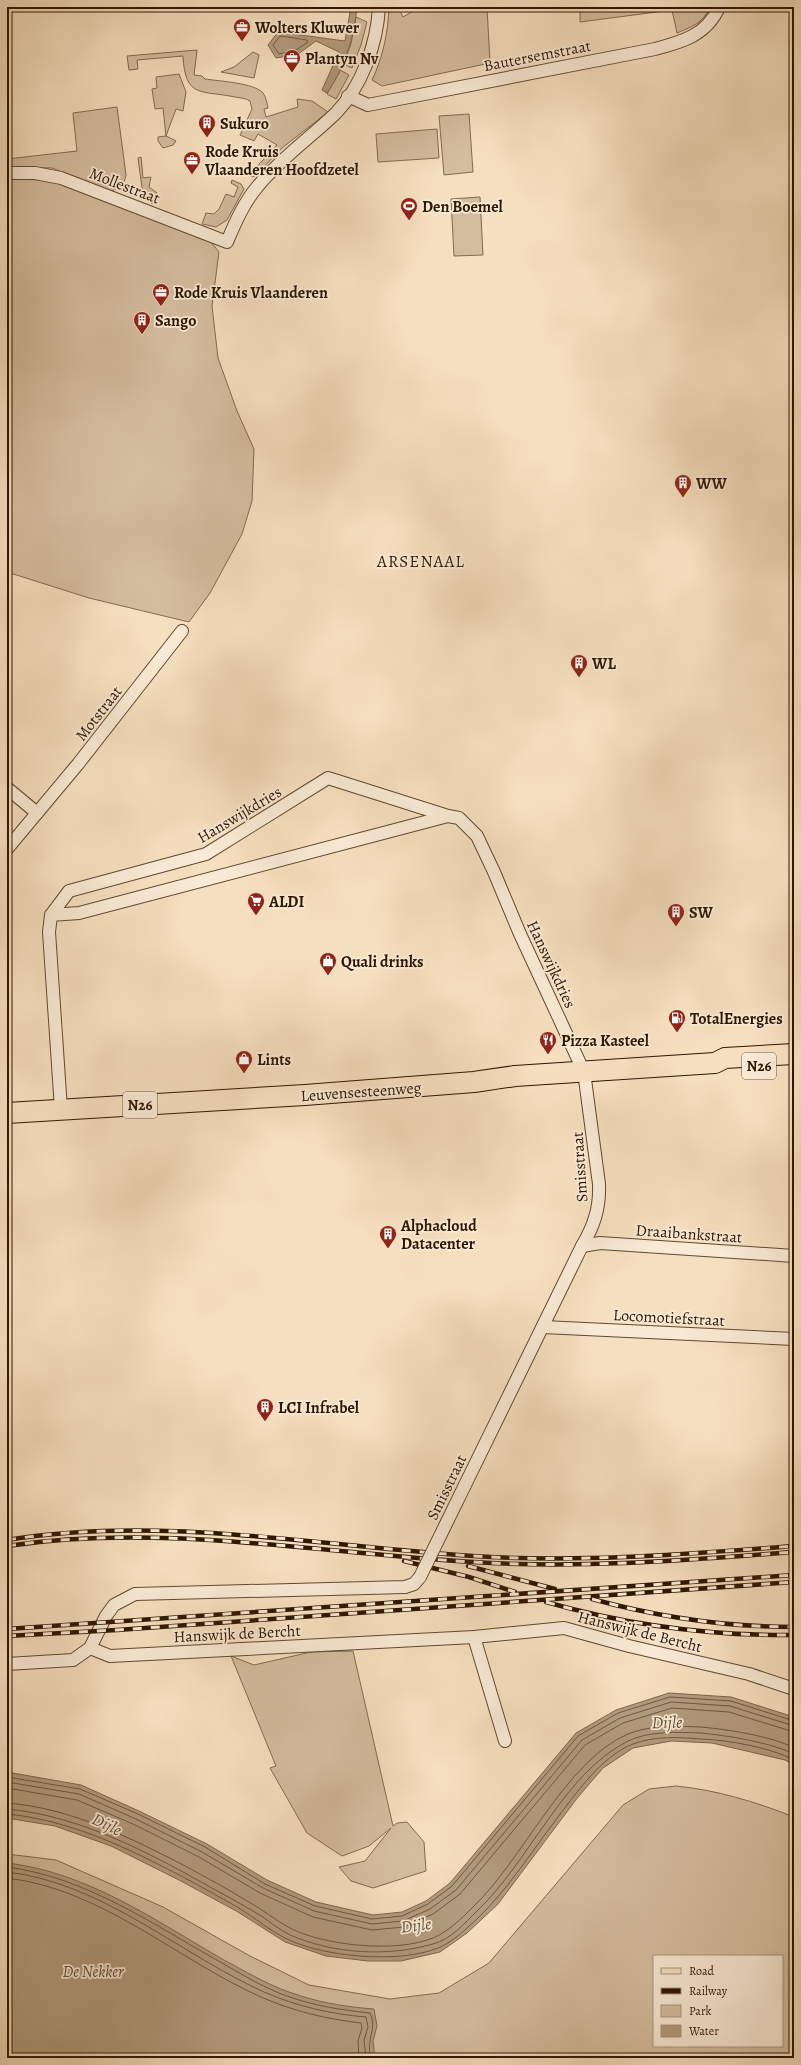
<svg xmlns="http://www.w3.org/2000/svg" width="801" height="2065" viewBox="0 0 801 2065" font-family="Alegreya,serif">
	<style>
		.green { fill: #d4bd9f; stroke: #826a50; fill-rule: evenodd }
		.water { fill: #b29b7e; stroke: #7e664c }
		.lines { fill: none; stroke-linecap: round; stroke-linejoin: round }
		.shore { stroke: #70583f; stroke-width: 1 }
		.minor-casing { stroke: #614830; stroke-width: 14 }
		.primary-casing { stroke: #2f1600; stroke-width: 22 }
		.minor { stroke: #f9ead5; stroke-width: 12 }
		.primary { stroke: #f6dfbf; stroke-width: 20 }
		.rail-casing { stroke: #2f1600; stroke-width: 4.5 }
		.rail { stroke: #f9ead5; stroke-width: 3; stroke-dasharray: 9; stroke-linecap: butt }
		.minor-bridge-casing { stroke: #614830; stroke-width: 14; stroke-linecap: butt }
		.minor-bridge { stroke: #f9ead5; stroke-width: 12 }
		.labels { text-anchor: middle; stroke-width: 3.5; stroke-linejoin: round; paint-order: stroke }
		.shield { fill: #f9ead5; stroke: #6c5640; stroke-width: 1 }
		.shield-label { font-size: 15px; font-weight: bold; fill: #2f1600 }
		.poi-label { font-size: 16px; font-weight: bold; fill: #2f1600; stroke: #f9ead5; text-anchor: start }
		.street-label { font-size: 16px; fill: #2f1600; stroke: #f9ead5 }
		.park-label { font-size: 16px; font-style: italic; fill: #614830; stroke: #f9ead5 }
		.neighbourhood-label { font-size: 17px; letter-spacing: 1px; fill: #2f1600; stroke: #f9ead5 }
		.water-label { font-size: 17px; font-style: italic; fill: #634b32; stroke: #f9ead5 }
	</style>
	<rect width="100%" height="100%" fill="#f6dfbf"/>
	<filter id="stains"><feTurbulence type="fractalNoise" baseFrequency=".005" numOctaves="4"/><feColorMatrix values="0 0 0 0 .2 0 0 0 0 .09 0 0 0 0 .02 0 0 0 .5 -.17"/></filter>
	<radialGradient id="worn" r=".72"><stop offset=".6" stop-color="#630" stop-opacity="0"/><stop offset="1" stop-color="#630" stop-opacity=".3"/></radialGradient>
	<g class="green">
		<path d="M389,7H398L403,17L420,7H487L490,63L382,86L372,80C383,57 388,33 389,7Z"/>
		<path d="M580,7H709C706,22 689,28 677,33L672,10L580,22Z"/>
		<polygon points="356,17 367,22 361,45 352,68 343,64 351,44"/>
		<path d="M197,50L194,75L202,76L205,79C218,81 255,83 263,93C266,97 267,103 268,108L264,109L266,117L298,107L297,99L312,101L328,112L282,148L255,176L252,177L250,174L277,145L258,134L254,141L240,135L252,109L250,101C246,98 240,98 235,97C202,90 185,99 183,56L137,60L138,69L129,70L127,56Z"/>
		<polygon points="253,52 259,55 254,78 221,72 234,67"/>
		<polygon points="340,70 349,75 336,99 327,94"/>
		<polygon points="179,74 186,92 183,111 176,109 166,136 176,141 173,145 163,148 158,141 158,137 166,136 163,108 155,109 152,89 157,88 156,77"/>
		<path d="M117,107L126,175C124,185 121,188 111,191L52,168L7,167V159L77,151L73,113Z"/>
		<polygon points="469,114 473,172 444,175 439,116"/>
		<polygon points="437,129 439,158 378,162 376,134"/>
		<polygon points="141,157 143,178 151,177 149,187 157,193 152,204 143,195 138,158"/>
		<polygon points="7,179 46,180 73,187 211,242 219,252 212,306 218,358 237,411 254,449 252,501 242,534 210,593 189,622 89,598 7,572"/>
		<polygon points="232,180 241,184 244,189 227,220 216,227 202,224 206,213 214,214 219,209 226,194 234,197 238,187 231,183"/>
		<polygon points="480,197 483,255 454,256 451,199"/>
		<polygon points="353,1651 393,1826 397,1823 407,1822 424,1842 426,1871 373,1888 351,1881 339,1867 365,1861 391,1828 369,1846 342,1856 307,1833 270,1768 276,1766 231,1656 254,1665 311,1652"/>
		<path d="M676,1786C717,1790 756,1802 794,1817V2058H7V1854L56,1860L163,1907L250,1956L309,1985L390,1999L439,1993L489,1963L623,1805L649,1789ZM654,1956H782V2046H654Z"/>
	</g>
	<g class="water">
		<path d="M351,7H357C354,37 345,68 327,93L322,90L339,52L316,41L298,54L276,58L268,45L278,32L345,41Z"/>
		<polygon points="669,1693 731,1697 794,1717 794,1765 785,1760 712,1743 671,1741 633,1748 603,1768 578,1797 498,1904 467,1933 440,1952 401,1961 368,1961 326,1956 285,1942 238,1912 179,1880 111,1846 55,1826 7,1818 7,1772 81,1785 139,1811 207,1844 267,1880 316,1902 373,1915 402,1912 426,1901 450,1883 576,1733 616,1710"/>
		<path d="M7,1863C87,1872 156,1921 224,1960C245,1971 266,1984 289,1992C316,2002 345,2007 374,2009L377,2026L373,2041L375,2058H7Z"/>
	</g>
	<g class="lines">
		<g class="shore">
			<polygon points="281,36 307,40 308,42 296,50 279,54 273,45"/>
			<polyline points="7,1777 80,1789 138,1814 205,1847 265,1884 315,1906 372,1919 402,1916 428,1904 452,1886 578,1736 618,1713 670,1697 731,1701 794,1721"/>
			<polyline points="7,1782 79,1794 136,1819 202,1852 263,1888 314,1911 372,1924 403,1921 430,1909 456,1890 582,1740 620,1718 671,1702 730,1706 794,1726"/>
			<polyline points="7,1788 77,1800 133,1824 199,1857 260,1893 313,1917 372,1930 404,1927 433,1914 460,1894 585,1745 623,1723 672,1708 729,1712 794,1732"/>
			<path d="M7,1803C71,1808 131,1838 187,1867C207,1878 228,1889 247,1901C262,1909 275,1920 290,1928C325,1946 396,1953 433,1938C448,1932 462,1918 473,1907C522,1861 566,1760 628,1734C650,1725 676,1726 700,1727C725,1729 772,1736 794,1748"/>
			<path d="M7,1809C83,1816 153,1855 219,1892C234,1900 248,1908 263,1917C271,1923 280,1930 290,1935C334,1954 387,1957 433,1944C450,1940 465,1923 477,1911C530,1861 563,1774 628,1741C648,1731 679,1732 700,1733C725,1735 773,1743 794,1754"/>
			<path d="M7,1814C70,1820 128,1848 183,1877C202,1887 221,1898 239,1908C255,1918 269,1930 285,1938C322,1957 399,1964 438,1948C453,1942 467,1928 478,1918C509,1888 532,1851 558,1817C577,1792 602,1756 633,1744C654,1736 678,1737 701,1739C727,1740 770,1747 794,1760"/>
			<path d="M7,1867C86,1877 154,1925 222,1963C243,1975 264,1988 287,1996C314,2006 342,2010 370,2013C378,2029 365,2039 371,2058"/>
			<path d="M7,1872C103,1883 178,1953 264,1992C296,2006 330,2014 366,2017L368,2027L364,2040L366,2058"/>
			<path d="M7,1878C102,1889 176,1959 261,1997C293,2011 326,2019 361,2023L362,2028L358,2041L359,2058"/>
		</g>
		<defs>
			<g id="minor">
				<path d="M348,96L368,105L655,49C682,42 707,35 719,7"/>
				<path d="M7,173H35L61,178L227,242C235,223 244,202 258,186C281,158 310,138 336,113C362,86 377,44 379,7"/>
				<polyline points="7,788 37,813"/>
				<path d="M448,816L459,818L477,836L494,872L520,934L584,1072L599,1184C600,1208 594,1226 582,1246L465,1485"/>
				<polyline points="7,849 78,764 182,631"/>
				<polyline points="51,915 69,891 206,854 328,778 448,816 79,913 51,915 49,932 61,1109"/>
				<polyline points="582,1246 600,1243 794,1256"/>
				<polyline points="543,1327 794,1339"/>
				<polyline points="474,1637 505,1741"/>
				<polyline points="90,1648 110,1656 474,1637 564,1628 629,1646 749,1674 794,1689"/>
				<polyline points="7,1664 73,1660 90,1648 106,1616 114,1605 135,1594 405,1587 414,1584 420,1577"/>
			</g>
			<polyline id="primary" points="7,1113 305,1095 474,1082 515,1076 715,1063 725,1058 794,1054"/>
		</defs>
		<use href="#minor" class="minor-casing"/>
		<use href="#primary" class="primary-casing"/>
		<use href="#minor" class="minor"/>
		<use href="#primary" class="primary"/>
		<defs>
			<g id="rail">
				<path d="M7,1540C162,1515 318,1546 473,1556C580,1563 687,1554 794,1546"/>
				<path d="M7,1546C162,1523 318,1553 473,1562C581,1569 687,1560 794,1552"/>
				<polyline points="404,1561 469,1577 515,1592"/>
				<polyline points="468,1566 555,1589"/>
				<path d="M592,1599C658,1617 725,1627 794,1627"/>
				<path d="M546,1602C627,1625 709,1636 794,1635"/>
				<polyline points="7,1629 794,1575"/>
				<polyline points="7,1636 117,1630 794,1582"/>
			</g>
		</defs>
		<use href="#rail" class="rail-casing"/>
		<use href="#rail" class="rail"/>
		<defs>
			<polyline id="minor-bridge" points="420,1577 465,1485"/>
		</defs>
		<use href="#minor-bridge" class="minor-bridge-casing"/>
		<use href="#minor-bridge" class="minor-bridge"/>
	</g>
	<defs>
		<symbol id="office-pin" viewBox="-11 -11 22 30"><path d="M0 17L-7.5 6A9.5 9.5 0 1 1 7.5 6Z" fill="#8f2418" stroke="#f9ead5"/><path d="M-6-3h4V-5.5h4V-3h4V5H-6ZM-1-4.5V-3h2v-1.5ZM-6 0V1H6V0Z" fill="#fff"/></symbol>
		<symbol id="building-pin" viewBox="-11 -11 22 30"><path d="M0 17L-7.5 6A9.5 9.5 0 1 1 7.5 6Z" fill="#8f2418" stroke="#f9ead5"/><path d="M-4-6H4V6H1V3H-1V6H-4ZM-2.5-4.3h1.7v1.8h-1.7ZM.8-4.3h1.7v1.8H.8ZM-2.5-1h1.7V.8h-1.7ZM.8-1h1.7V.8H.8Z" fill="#fff"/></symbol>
		<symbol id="stadium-pin" viewBox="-11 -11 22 30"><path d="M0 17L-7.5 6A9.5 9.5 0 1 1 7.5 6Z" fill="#8f2418" stroke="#f9ead5"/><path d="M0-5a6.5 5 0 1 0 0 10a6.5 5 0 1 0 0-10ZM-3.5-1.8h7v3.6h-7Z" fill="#fff"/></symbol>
		<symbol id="supermarket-pin" viewBox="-11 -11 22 30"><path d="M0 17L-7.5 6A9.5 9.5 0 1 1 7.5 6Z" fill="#8f2418" stroke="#f9ead5"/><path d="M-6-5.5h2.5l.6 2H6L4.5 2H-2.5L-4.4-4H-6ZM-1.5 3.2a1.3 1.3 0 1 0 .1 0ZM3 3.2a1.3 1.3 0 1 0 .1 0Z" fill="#fff"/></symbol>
		<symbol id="shop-pin" viewBox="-11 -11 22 30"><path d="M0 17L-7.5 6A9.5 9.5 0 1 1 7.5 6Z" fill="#8f2418" stroke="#f9ead5"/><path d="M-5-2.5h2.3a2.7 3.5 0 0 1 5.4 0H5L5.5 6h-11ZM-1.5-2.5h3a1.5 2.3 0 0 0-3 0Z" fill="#fff"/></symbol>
		<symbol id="fuel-pin" viewBox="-11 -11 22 30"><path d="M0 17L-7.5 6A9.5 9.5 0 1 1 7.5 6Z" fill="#8f2418" stroke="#f9ead5"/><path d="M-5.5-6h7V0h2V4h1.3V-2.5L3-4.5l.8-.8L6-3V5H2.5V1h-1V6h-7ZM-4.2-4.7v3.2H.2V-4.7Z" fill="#fff"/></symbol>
		<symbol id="restaurant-pin" viewBox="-11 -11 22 30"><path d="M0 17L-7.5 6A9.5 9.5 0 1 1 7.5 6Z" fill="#8f2418" stroke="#f9ead5"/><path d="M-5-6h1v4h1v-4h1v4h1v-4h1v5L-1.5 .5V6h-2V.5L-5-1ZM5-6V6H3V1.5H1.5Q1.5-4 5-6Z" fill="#fff"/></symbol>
	</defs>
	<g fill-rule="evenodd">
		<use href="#office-pin" x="232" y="17" width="20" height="27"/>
		<use href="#office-pin" x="282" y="48" width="20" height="27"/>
		<use href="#building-pin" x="197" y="113" width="20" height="27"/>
		<use href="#office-pin" x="182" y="150" width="20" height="27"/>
		<use href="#stadium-pin" x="399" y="196" width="20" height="27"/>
		<use href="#office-pin" x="151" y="282" width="20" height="27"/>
		<use href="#building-pin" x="132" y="310" width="20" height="27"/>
		<use href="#building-pin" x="673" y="473" width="20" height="27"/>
		<use href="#building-pin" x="569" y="653" width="20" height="27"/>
		<use href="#supermarket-pin" x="246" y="891" width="20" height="27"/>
		<use href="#building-pin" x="666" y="902" width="20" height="27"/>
		<use href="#shop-pin" x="318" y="951" width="20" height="27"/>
		<use href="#fuel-pin" x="667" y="1008" width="20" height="27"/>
		<use href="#restaurant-pin" x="538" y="1030" width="20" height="27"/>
		<use href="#shop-pin" x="234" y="1049" width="20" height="27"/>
		<use href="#building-pin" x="378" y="1224" width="20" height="27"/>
		<use href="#building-pin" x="255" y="1397" width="20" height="27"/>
	</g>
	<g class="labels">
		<g class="shield">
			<rect x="742" y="1053" width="34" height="26" rx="3"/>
			<rect x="123" y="1092" width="34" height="26" rx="3"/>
		</g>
		<g class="shield-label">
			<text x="759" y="1071">N26</text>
			<text x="140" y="1110">N26</text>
		</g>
		<g class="poi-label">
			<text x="255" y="33">Wolters Kluwer</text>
			<text x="305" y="64">Plantyn Nv</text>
			<text x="220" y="129">Sukuro</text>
			<text x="205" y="157">Rode Kruis<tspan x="205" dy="18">Vlaanderen Hoofdzetel</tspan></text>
			<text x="422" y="212">Den Boemel</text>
			<text x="174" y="298">Rode Kruis Vlaanderen</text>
			<text x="155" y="326">Sango</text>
			<text x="696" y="489">WW</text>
			<text x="592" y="669">WL</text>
			<text x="269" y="907">ALDI</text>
			<text x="689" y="918">SW</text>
			<text x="341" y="967">Quali drinks</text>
			<text x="690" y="1024">TotalEnergies</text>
			<text x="561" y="1046">Pizza Kasteel</text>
			<text x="257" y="1065">Lints</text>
			<text x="401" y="1231">Alphacloud<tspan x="401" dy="18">Datacenter</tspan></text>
			<text x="278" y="1413">LCI Infrabel</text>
		</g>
		<g class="street-label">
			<text transform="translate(537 55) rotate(-11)" y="6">Bautersemstraat</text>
			<text transform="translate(125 185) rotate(21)" y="6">Mollestraat</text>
			<text transform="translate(98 713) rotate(-52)" y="6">Motstraat</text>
			<text transform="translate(239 814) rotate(-31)" y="6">Hanswijkdries</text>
			<text transform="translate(552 964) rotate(65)" y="6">Hanswijkdries</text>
			<text transform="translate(361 1091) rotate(-4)" y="6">Leuvensesteenweg</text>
			<text transform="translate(579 1167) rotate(-94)" y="6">Smisstraat</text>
			<text transform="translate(689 1233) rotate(4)" y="6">Draaibankstraat</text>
			<text transform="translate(669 1317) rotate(3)" y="6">Locomotiefstraat</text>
			<text transform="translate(446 1487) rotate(-64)" y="6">Smisstraat</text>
			<text transform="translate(640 1631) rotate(14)" y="6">Hanswijk de Bercht</text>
			<text transform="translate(237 1633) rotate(-3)" y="6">Hanswijk de Bercht</text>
		</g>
		<g class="park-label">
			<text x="93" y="1977">De Nekker</text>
		</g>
		<g class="neighbourhood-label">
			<text x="421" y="567">ARSENAAL</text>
		</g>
		<g class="water-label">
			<text transform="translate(667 1722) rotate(-1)" y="6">Dijle</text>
			<text transform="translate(107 1824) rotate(26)" y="6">Dijle</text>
			<text transform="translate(416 1925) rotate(-7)" y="6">Dijle</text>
		</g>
	</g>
	<rect width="801" height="2065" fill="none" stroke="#f6dfbf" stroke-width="24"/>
	<rect x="8" y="8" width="785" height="2049" fill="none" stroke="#2f1600" stroke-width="2"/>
	<rect x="12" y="12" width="777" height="2041" fill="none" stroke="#2f1600"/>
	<rect x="653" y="1955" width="130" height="92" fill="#f9ead5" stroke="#a89580"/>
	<rect x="661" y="1968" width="20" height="6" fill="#f6dfbf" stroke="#a89580"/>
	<text x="689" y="1975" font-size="12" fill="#2f1600">Road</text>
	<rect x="661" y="1988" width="20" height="6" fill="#2f1600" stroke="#a89580"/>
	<text x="689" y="1995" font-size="12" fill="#2f1600">Railway</text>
	<rect x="661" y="2005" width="20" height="12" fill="#d4bd9f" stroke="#a89580"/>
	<text x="689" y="2015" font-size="12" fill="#2f1600">Park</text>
	<rect x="661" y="2025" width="20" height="12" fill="#b29b7e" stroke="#a89580"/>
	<text x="689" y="2035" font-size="12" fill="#2f1600">Water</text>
	<rect width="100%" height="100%" filter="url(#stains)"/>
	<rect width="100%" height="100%" fill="url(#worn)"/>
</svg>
